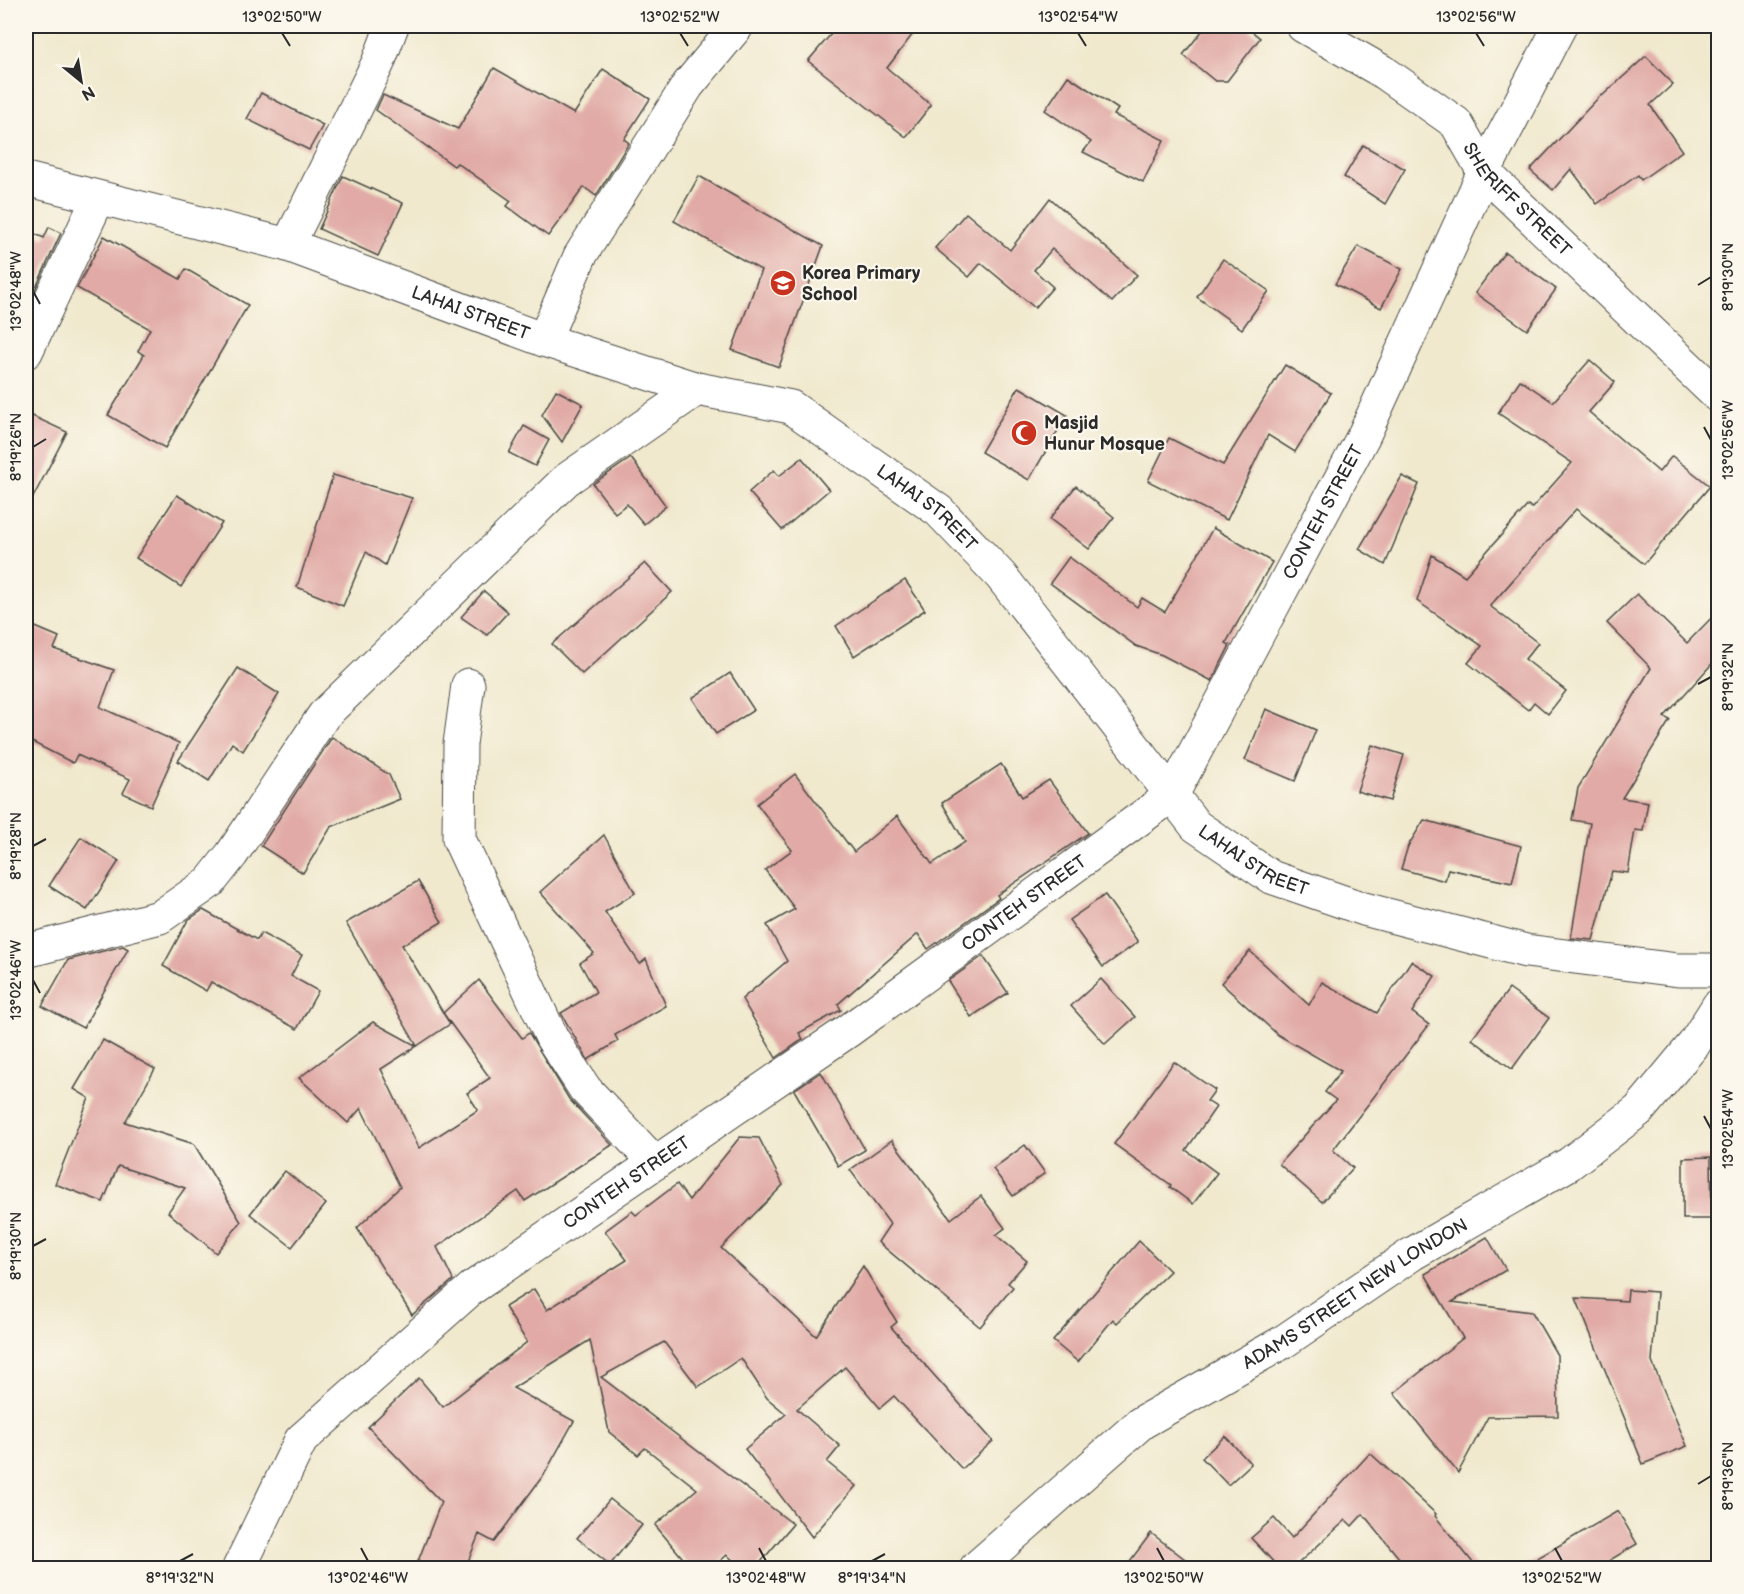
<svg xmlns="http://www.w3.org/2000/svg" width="1744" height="1594" viewBox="0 0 1744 1594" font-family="'Balsamiq Sans',sans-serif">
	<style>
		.building { fill: #e1aaa6 }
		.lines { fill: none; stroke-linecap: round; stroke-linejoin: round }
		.minor-casing { stroke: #494843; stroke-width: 35 }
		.minor { stroke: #fff; stroke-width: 33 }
		.ticks { fill: none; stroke: #2b2b2b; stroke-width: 2 }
		.labels { text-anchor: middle; stroke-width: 4.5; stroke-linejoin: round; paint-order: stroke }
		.street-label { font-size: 18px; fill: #2b2b2b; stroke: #fbf7ec }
		.poi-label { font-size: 18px; font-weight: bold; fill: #2b2b2b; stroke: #fbf7ec; text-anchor: start }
		.neatline { fill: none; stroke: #2b2b2b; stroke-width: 2 }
		.ticks-label { font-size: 15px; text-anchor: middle; fill: #2b2b2b }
	</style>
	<rect width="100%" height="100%" fill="#fbf7ec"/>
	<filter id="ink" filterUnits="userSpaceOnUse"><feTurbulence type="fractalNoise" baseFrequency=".0167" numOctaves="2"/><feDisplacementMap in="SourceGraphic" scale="12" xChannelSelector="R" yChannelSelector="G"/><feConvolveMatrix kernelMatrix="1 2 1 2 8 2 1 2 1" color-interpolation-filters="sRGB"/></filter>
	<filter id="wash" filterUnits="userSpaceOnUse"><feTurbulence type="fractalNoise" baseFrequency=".008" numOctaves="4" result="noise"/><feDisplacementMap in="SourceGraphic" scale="24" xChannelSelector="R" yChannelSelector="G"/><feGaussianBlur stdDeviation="1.35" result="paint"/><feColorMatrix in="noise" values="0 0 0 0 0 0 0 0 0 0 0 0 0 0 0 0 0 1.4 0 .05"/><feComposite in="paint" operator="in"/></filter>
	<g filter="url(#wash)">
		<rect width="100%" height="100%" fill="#f0e9ce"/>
		<g id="blocks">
			<g class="building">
				<polygon points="838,26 919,26 887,68 931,105 906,137 808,61"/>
				<polygon points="1206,26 1245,26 1260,38 1227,81 1215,81 1183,55"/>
				<polygon points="1646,56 1673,84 1650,105 1682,151 1641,180 1638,175 1597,204 1571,169 1553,190 1530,170 1601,95 1602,96"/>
				<polygon points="494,68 574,114 603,69 650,99 624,139 629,143 596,196 584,187 548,236 507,206 511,201 457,163 454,166 376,110 383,95 458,129"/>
				<polygon points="1068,76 1118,109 1114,115 1164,140 1143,182 1083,152 1091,142 1045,110"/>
				<polygon points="261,93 323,125 309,150 247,119"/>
				<polygon points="1363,145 1405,169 1385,204 1344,177"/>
				<polygon points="343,176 403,203 378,256 319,229"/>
				<polygon points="699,176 823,246 779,367 732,350 761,270 674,221"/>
				<polygon points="1050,198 1137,275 1112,302 1052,249 1034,270 1053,287 1035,308 981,263 969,277 935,248 966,213 1010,250"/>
				<polygon points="49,227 61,233 26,309 26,230 44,238"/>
				<polygon points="104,236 180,279 186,269 248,305 165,448 108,415 144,355 138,351 150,329 77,288"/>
				<polygon points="1358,246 1402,269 1381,308 1335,284"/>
				<polygon points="1505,252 1556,289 1527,330 1475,293"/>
				<polygon points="1223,259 1269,291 1242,329 1197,297"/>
				<polygon points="1590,360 1615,382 1589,412 1659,472 1672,456 1710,486 1644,564 1576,509 1490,606 1538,643 1525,659 1566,691 1548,714 1534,702 1528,710 1468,663 1482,646 1417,601 1432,555 1465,576 1528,505 1532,508 1572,463 1498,413 1520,380 1553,402"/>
				<polygon points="1285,365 1331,393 1295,452 1268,435 1227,520 1148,481 1169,438 1223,465"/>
				<polygon points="1019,387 1067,415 1029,480 981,452"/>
				<polygon points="556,390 583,404 562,442 542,415"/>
				<polygon points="26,413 67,432 26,511"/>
				<polygon points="524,426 549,440 535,466 509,453"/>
				<polygon points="631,458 666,506 644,524 627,504 615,513 593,484"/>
				<polygon points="802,458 829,490 782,530 749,492 774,470 779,476"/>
				<polygon points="333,475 412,498 385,565 366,552 343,606 297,587"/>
				<polygon points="1402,476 1419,484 1385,565 1359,549"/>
				<polygon points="1076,486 1114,517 1089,549 1050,519"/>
				<polygon points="177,495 222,523 181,587 136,558"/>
				<polygon points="1213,528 1272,562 1226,643 1230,645 1212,681 1162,655 1136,646 1050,583 1069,557 1137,607 1142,598 1165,612"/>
				<polygon points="645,563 672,592 582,674 552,644"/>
				<polygon points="905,580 925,610 854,656 836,626"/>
				<polygon points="484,591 508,612 487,635 461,617"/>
				<polygon points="1637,594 1687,643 1719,610 1719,656 1664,717 1670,720 1622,798 1648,802 1643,831 1635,830 1628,873 1612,871 1593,940 1571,938 1590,823 1572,820 1578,788 1651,668 1607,623"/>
				<polygon points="26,623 59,637 54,649 114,670 100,707 179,743 151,806 123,793 130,779 77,755 73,763 26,739"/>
				<polygon points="238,668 279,694 243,751 232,743 209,781 178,761"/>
				<polygon points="730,673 754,710 716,734 692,698"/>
				<polygon points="1266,709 1316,730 1295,781 1245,760"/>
				<polygon points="332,737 389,775 400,799 331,827 303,873 261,846"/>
				<polygon points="1372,745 1404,755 1390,801 1357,791"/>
				<polygon points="1001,764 1022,797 1049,780 1088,833 997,895 999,898 928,949 918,934 838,1004 841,1010 799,1033 803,1039 776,1058 742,999 787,961 767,925 795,909 765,870 792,850 757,804 795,774 854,852 897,816 932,864 965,842 942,803"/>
				<polygon points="1424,820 1521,846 1512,883 1448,869 1445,881 1401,869 1408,846"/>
				<polygon points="604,835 635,893 605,912 640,964 646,959 666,1006 615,1035 618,1041 588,1060 561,1013 596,992 580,963 594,953 540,892"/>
				<polygon points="81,837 119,861 87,910 49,886"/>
				<polygon points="418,881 442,922 402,945 450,1024 417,1046 346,923"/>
				<polygon points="1105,895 1138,942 1103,967 1069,920"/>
				<polygon points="203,910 257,940 261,933 302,955 291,976 318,991 297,1029 211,982 206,991 163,966 188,920"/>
				<polygon points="123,946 128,949 83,1028 42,1006 68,960"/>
				<polygon points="1250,951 1309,1005 1322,982 1377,1013 1411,961 1435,976 1412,1012 1429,1025 1333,1150 1353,1168 1322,1202 1279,1164 1336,1100 1325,1092 1341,1071 1278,1035 1221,983"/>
				<polygon points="983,956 1008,993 971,1017 948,981"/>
				<polygon points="1101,979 1135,1017 1105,1044 1071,1006"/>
				<polygon points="479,980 522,1038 529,1033 569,1099 612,1145 525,1201 518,1191 437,1247 453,1280 412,1315 357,1228 400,1187 361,1108 348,1123 299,1078 373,1022 417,1046 381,1069 419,1148 478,1110 467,1093 490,1078 443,1013"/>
				<polygon points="1509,989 1549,1018 1512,1069 1472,1039"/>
				<polygon points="103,1040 155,1069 125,1122 194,1144 241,1222 216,1253 168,1212 185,1188 118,1166 103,1202 55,1184 89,1098 74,1089"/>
				<polygon points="1174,1062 1215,1090 1207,1101 1216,1107 1186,1150 1217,1173 1193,1204 1170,1187 1171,1185 1114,1144"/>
				<polygon points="821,1072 865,1150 838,1166 794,1090"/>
				<polygon points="740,1137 759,1138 783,1185 721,1248 816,1336 863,1266 897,1322 891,1327 993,1441 962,1469 894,1396 880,1408 845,1367 797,1409 840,1446 827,1462 856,1486 812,1537 745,1449 786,1414 767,1398 741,1358 698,1387 664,1342 601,1377 793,1524 755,1569 743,1569 727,1555 711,1569 692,1569 655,1525 697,1489 645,1448 638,1455 609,1432 590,1340 513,1388 574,1421 545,1473 494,1542 479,1534 465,1569 415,1569 441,1502 368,1427 419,1378 443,1407 527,1342 505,1307 534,1289 547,1310 627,1260 605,1231 632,1211 636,1215 677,1184 689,1200"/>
				<polygon points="892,1140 951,1219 981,1196 1005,1228 996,1235 1027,1261 1008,1283 1013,1287 980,1327 878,1242 890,1224 850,1170"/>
				<polygon points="1025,1145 1045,1173 1013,1196 993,1169"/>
				<polygon points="1711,1157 1712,1219 1683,1219 1683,1158"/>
				<polygon points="285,1171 326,1204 292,1247 250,1214"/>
				<polygon points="1487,1237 1506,1270 1452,1302 1532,1312 1557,1355 1558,1416 1488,1417 1458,1473 1394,1393 1463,1338 1425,1274"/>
				<polygon points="1139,1241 1170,1271 1117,1323 1113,1319 1078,1362 1053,1341"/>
				<polygon points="1628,1290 1657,1292 1652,1362 1687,1446 1643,1464 1576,1298 1627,1301"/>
				<polygon points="1225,1436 1251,1464 1228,1485 1202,1458"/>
				<polygon points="1370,1453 1436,1514 1435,1516 1478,1569 1408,1569 1363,1514 1352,1526 1346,1520 1292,1569 1280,1569 1251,1538 1274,1518 1292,1538"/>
				<polygon points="610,1499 642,1525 610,1565 577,1538"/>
				<polygon points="1618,1511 1637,1544 1595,1569 1519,1569"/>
				<polygon points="1151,1533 1198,1569 1124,1569"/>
			</g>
		</g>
	</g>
	<g filter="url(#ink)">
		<use href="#blocks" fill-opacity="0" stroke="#494843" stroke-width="1.5"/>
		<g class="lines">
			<defs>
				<g id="minor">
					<path id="s1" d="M1303,26L1385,73L1456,123L1484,172L1718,396"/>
					<path id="s2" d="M26,179L288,245L544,340L697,389L791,407L939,511L1001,576L1196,826L1271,877L1364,909L1526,951L1678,970H1718"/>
					<polyline points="288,245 378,63 392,26"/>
					<polyline points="544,340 580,256 688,85 737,26"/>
					<polyline points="26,352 98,199"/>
					<polyline points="468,685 460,744 459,839 552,1038 585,1089 655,1163"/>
					<polyline points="26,951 160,917 210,882 232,854 324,715 566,480 697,389"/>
					<path id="s3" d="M239,1568L301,1440L472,1288L848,1031L1172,795L1364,435L1484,172L1560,26"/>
					<path id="s4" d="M976,1568L1141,1423L1283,1342L1412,1254L1569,1164L1639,1110L1694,1044L1718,1006"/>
				</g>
			</defs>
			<use href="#minor" class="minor-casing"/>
			<use href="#minor" class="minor"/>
		</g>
	</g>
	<path class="ticks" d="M282,33L290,46M680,33L688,46M1078,33L1086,46M1476,33L1484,46M1698,285L1711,277M33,291L40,304M1704,427L1711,440M33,447L46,439M1698,684L1711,677M33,846L46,839M33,980L40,993M1704,1116L1711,1129M33,1246L46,1239M1698,1484L1711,1476M361,1548L368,1561M759,1548L766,1561M1157,1548L1164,1561M1555,1548L1562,1561M180,1561L193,1554M872,1561L885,1554"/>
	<defs>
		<symbol id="school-disc" viewBox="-11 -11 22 22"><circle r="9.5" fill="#c8321e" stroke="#fbf7ec"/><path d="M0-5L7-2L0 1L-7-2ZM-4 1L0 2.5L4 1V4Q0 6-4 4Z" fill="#fff"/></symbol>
		<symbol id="mosque-disc" viewBox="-11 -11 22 22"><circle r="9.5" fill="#c8321e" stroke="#fbf7ec"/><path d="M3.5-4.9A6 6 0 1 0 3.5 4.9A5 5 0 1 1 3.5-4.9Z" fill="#fff"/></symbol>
	</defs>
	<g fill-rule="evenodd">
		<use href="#school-disc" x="768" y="268" width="30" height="30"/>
		<use href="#mosque-disc" x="1009" y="418" width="30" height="30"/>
	</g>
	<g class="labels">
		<g class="street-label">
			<text dy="6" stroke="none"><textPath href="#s1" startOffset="280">SHERIFF STREET</textPath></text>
			<text dy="6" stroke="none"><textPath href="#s2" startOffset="465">LAHAI STREET</textPath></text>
			<text dy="6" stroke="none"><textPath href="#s2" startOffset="969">LAHAI STREET</textPath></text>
			<text dy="6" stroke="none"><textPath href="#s3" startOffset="1548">CONTEH STREET</textPath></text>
			<text dy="6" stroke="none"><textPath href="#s2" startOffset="1455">LAHAI STREET</textPath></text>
			<text dy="6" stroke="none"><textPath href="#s3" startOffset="1044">CONTEH STREET</textPath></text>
			<text dy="6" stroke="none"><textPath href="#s3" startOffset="558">CONTEH STREET</textPath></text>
			<text dy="6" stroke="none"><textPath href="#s4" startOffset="470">ADAMS STREET NEW LONDON</textPath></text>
		</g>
		<g class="poi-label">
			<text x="802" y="279">Korea Primary<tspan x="802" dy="21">School</tspan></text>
			<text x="1044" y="429">Masjid<tspan x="1044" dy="21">Hunur Mosque</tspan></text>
		</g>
	</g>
	<rect width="1744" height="1594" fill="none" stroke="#fbf7ec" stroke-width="66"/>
	<g transform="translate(81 81) rotate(150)" stroke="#fbf7ec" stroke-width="4.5" paint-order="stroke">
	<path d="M0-4.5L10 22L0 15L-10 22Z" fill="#2b2b2b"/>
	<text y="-9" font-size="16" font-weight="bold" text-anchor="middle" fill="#2b2b2b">N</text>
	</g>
	<rect x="33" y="33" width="1678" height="1528" class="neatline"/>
	<g class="ticks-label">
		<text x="282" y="22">13°02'50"W</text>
		<text x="680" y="22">13°02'52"W</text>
		<text x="1078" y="22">13°02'54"W</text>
		<text x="1476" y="22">13°02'56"W</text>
		<text transform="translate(1728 277) rotate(-90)" y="5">8°19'30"N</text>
		<text transform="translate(16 291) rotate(-90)" y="5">13°02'48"W</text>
		<text transform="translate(1728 440) rotate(-90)" y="5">13°02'56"W</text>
		<text transform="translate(16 447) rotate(-90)" y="5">8°19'26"N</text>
		<text transform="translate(1728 677) rotate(-90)" y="5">8°19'32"N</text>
		<text transform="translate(16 846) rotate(-90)" y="5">8°19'28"N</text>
		<text transform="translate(16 980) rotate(-90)" y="5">13°02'46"W</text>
		<text transform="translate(1728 1129) rotate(-90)" y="5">13°02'54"W</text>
		<text transform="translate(16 1246) rotate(-90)" y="5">8°19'30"N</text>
		<text transform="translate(1728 1476) rotate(-90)" y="5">8°19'36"N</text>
		<text x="180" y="1583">8°19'32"N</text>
		<text x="368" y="1583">13°02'46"W</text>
		<text x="766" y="1583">13°02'48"W</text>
		<text x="872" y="1583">8°19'34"N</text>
		<text x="1164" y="1583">13°02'50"W</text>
		<text x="1562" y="1583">13°02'52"W</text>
	</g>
</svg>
